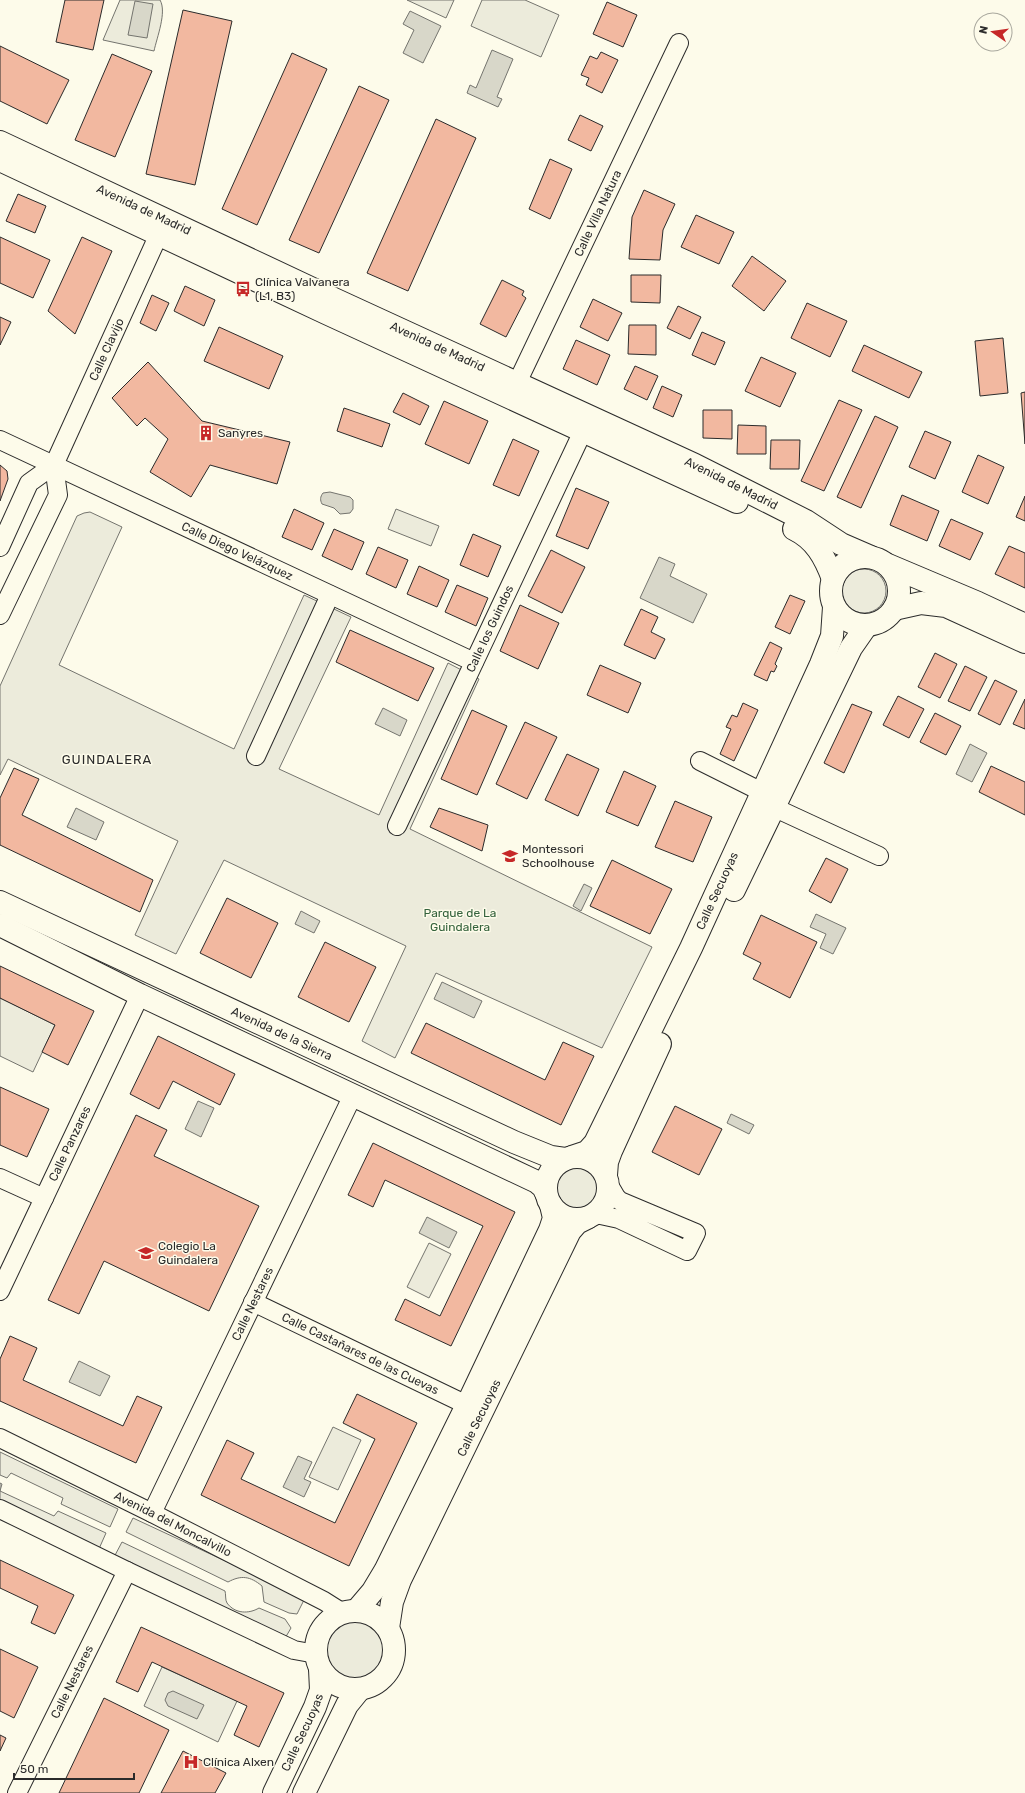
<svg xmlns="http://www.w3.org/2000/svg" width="1025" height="1793" viewBox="0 0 1025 1793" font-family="Rubik,sans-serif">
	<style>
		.green { fill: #ecebdb; stroke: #74746e }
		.water { fill: #d8d7c9; stroke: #74746e }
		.building { fill: #f2b8a0; stroke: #2b2b2b }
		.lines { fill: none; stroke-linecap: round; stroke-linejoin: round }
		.minor-casing { stroke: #2b2b2b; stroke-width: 20 }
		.major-casing { stroke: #2b2b2b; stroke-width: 24 }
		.minor { stroke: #fdfbea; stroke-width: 18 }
		.major { stroke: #fdfbea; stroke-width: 22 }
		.labels { text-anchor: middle; stroke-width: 3; stroke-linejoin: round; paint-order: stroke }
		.street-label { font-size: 12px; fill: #2b2b2b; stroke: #fdfbea }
		.poi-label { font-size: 12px; fill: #2b2b2b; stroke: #fdfbea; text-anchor: start }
		.park-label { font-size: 12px; fill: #34623c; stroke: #fdfbea }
		.neighbourhood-label { font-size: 13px; letter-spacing: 1px; fill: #2b2b2b; stroke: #fdfbea }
	</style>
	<rect width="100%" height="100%" fill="#fdfbea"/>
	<g class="green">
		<path d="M120,0H160C167,12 157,37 154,51L103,40Z"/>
		<polygon points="407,0 454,0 446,18"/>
		<polygon points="482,0 525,0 559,15 541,57 471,26"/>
		<polygon points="396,509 439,526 431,546 388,529"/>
		<polygon points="90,512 122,527 59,665 234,749 304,595 351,617 279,769 379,815 448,663 479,679 410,829 652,947 602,1048 436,973 395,1058 362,1041 406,946 224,860 176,954 135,935 178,841 8,759 0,775 0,686 77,516 84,513"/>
		<circle cx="864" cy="591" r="22"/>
		<polygon points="0,998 55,1025 33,1072 0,1056"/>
		<polygon points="584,1162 592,1165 600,1171 607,1188 606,1197 602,1206 595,1213 569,1217 561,1212 550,1187 553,1178 558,1170 565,1165"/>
		<polygon points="429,1243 451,1254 429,1298 407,1287"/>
		<polygon points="333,1427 361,1440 338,1490 309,1477"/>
		<polygon points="0,1452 118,1509 110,1527 61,1504 63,1498 11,1473 7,1478 0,1475"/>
		<polygon points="0,1483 2,1484 0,1491 54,1516 58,1511 106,1533 98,1551 0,1505"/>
		<path d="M133,1518L305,1598L297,1614L289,1613L264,1602L262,1586C250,1576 241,1575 228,1582L126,1532Z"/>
		<path d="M122,1542L225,1591C226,1594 225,1600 227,1603C235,1614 249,1614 259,1608L285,1619L291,1628L284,1640L113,1559Z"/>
		<circle cx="355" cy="1651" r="35"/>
		<polygon points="162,1667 237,1701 218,1742 144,1706"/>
	</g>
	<g class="water">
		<polygon points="135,1 153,4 147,38 128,35"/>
		<polygon points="410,11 441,26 423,63 403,53 414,30 403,24"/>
		<polygon points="492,50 513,59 497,97 502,99 498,107 467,93 470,85 476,88"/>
		<path d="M330,492L350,497L353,500V509L350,513L340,514L334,508L322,504C320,500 320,497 323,493Z"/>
		<polygon points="659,557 675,564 670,576 707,594 693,623 640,598"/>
		<polygon points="383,708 407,720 400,736 375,724"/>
		<polygon points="970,744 987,753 972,782 956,774"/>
		<polygon points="76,808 104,822 96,840 67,827"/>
		<polygon points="584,884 592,888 581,911 573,906"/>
		<polygon points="301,911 320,921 314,933 295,924"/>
		<polygon points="816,914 846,928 833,954 820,948 826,934 810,927"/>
		<polygon points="442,982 482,1001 474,1018 434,999"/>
		<polygon points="198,1101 214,1108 201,1137 185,1129"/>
		<polygon points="731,1114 754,1125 749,1134 727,1123"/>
		<polygon points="427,1217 457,1232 449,1248 419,1233"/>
		<polygon points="79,1361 110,1376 100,1396 69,1382"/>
		<polygon points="298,1456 312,1462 304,1479 311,1482 304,1497 283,1487"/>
		<polygon points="173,1691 204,1705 197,1719 168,1706 165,1700 168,1693"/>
	</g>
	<g class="building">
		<polygon points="65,0 104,0 93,50 56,42"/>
		<polygon points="607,2 637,15 623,47 593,34"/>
		<polygon points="183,10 232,21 195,185 146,174"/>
		<polygon points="0,46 69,80 47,124 0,101"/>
		<polygon points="601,52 618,60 602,93 586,85 589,78 581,75 590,56 597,59"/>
		<polygon points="292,53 327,69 257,225 222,209"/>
		<polygon points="112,54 152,71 115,157 75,140"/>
		<polygon points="359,86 389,100 319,253 289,240"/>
		<polygon points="580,115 603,126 591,151 568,140"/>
		<polygon points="436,119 476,138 408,291 367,273"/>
		<polygon points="550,159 572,169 550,219 529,209"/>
		<polygon points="644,190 675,204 663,230 660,260 629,259 632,217"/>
		<polygon points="18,194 46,206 35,233 6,221"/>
		<polygon points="696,215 734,232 719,264 681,247"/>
		<polygon points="0,237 50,260 33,298 0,283"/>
		<polygon points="82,237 112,251 75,334 48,311"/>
		<polygon points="752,256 786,281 764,311 732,286"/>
		<polygon points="631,275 661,275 660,303 631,302"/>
		<polygon points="502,280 524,291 522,295 526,298 506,337 480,324"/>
		<polygon points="185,286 215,300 204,326 174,311"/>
		<polygon points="152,295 169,303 156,331 140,323"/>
		<polygon points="593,299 622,313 608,341 580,327"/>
		<polygon points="807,303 847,321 830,357 791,338"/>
		<polygon points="678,306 701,317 690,339 667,328"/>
		<polygon points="0,317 11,322 0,345"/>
		<polygon points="629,325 656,325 656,355 628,354"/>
		<polygon points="219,327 283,356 269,389 204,361"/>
		<polygon points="702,332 725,342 715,365 692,355"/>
		<polygon points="1003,338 1008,393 980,396 975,341"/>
		<polygon points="576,340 610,355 597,385 563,369"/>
		<polygon points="864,345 922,372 909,398 852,371"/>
		<polygon points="761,357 796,373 780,407 745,391"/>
		<polygon points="148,362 202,421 290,442 277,484 210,465 191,497 150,472 168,439 145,418 137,426 112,398"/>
		<polygon points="635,366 658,376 647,400 624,389"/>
		<polygon points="662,386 682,395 673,417 653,408"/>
		<polygon points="1025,392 1025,444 1021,393"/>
		<polygon points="403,393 429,406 420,425 393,412"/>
		<polygon points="839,400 862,410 824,491 801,481"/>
		<polygon points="444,401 488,421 469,464 425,444"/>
		<polygon points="344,408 390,424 382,447 337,431"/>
		<polygon points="703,410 732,410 732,439 703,438"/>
		<polygon points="875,416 898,427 861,508 837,497"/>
		<polygon points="738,425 766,426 766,454 737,454"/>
		<polygon points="925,431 951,442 935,479 909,467"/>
		<polygon points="513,439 539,451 519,496 493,485"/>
		<polygon points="771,440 800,440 799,469 770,469"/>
		<polygon points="978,455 1004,467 988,504 962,492"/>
		<polygon points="0,465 7,471 8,479 0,501"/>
		<polygon points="576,488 609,502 588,549 556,536"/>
		<polygon points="902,495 939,511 927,541 890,525"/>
		<polygon points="1025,496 1025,521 1016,517"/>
		<polygon points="294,509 324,523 312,550 282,537"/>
		<polygon points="951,519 983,533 970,560 939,546"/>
		<polygon points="334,529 364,542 352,570 322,556"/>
		<polygon points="473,534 501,546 488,577 460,565"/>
		<polygon points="1009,546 1025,553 1025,588 995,574"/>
		<polygon points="378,547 408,560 396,588 366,574"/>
		<polygon points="551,550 585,567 562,613 528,596"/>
		<polygon points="419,566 449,580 437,607 407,594"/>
		<polygon points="457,585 488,598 476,626 445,612"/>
		<polygon points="790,595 805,601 790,634 775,627"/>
		<polygon points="520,605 559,623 538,669 500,651"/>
		<polygon points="641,609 658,617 651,632 665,639 655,659 624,645"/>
		<polygon points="350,630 434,668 418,701 336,662"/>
		<polygon points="770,642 782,648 775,664 777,666 774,672 771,671 767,681 754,675"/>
		<polygon points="935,653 957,664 940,698 918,687"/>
		<polygon points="600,665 641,683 628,713 587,695"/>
		<polygon points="965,666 987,677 970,711 948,701"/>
		<polygon points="995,680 1017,691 1000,725 978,714"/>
		<polygon points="898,696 924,709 909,738 883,725"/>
		<polygon points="1025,699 1025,729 1013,724"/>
		<polygon points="743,703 758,710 734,761 720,754 731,729 726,727 732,715 737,717"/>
		<polygon points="852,704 872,712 844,773 824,763"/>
		<polygon points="472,710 507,726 477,795 441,779"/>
		<polygon points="935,713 961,726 946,755 920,742"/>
		<polygon points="525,722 557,737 527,799 496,784"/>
		<polygon points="567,754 599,769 578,816 545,800"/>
		<polygon points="991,766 1025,782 1025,815 979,792"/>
		<polygon points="14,768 39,779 22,815 153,880 140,912 0,845 0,798"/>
		<polygon points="624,771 656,786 638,826 606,812"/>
		<polygon points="675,801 712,817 693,862 655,847"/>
		<polygon points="439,808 488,825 482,851 430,827"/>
		<polygon points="826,858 848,869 831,903 809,891"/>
		<polygon points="612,860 672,889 650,934 590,906"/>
		<polygon points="227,898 278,923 251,978 200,953"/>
		<polygon points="761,915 817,942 790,998 753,979 761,963 743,954"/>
		<polygon points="325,942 376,967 349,1022 298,997"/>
		<polygon points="0,966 94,1011 68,1065 42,1052 55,1025 0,998"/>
		<polygon points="426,1023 545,1080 563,1042 594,1056 561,1125 411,1053"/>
		<polygon points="158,1036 235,1074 220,1105 173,1081 159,1109 130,1094"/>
		<polygon points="0,1087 49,1109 27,1157 0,1145"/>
		<polygon points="675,1106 722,1129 699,1175 652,1152"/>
		<polygon points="136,1115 167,1130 154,1156 259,1206 209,1311 104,1261 79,1314 48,1300"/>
		<polygon points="373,1143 515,1212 451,1346 395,1320 405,1299 440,1316 483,1226 385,1180 373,1207 348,1195"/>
		<polygon points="10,1336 37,1348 23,1380 123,1426 137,1396 162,1407 136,1463 0,1401 0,1359"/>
		<polygon points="357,1394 417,1423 349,1566 201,1495 227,1440 254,1453 241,1479 335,1523 375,1439 343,1423"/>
		<polygon points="0,1560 74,1595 55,1634 31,1623 38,1606 0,1588"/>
		<polygon points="141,1627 284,1693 259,1747 234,1735 247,1706 152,1662 138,1692 116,1682"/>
		<polygon points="0,1649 38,1667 14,1718 0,1711"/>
		<polygon points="104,1698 169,1730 139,1793 59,1793"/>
		<polygon points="0,1735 6,1738 0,1751"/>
		<polygon points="183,1751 226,1773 215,1793 161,1793"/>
	</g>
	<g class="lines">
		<defs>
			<g id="minor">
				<path id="s1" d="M517,383L679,43"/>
				<path id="s2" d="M0,440L474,662"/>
				<path id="s3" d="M0,547L29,483L54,465L159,234"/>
				<polyline points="0,615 58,495 54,465"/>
				<polyline points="256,756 330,595"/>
				<polyline points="700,761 762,792"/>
				<polyline points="773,807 879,856"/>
				<path id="s4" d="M397,826L583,431"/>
				<polyline points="0,1178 44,1198"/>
				<polyline points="596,1214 619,1219 687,1251 696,1233 620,1201 616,1197 609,1185"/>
				<path id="s5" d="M0,1291L140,995"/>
				<path id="s6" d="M253,1302L467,1405"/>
				<path id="s7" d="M0,1438L152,1513L324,1601L343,1613"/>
				<polyline points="0,1509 127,1571 294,1650 316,1654"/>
				<path id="s8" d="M152,1513L353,1095"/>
				<path id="s9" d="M17,1793L127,1571"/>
			</g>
			<g id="major">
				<path id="s10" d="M0,142L334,299L695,465L806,521L841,544L871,557"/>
				<polyline points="0,160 326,313 737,502"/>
				<path d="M794,529C815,539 825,557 833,579"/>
				<circle cx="865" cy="591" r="34"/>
				<polyline points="888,565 978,603 1025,625"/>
				<polyline points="894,609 921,603 946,606 1025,642"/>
				<polyline points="734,890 851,648 867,625"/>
				<path id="s11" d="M0,902L514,1142L551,1157L565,1159"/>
				<polyline points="0,925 140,995 537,1182 543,1187 546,1193"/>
				<circle cx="577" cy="1188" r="31"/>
				<path id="s12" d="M572,1157L587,1152L595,1143L691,948L821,664L832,636L834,607"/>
				<polyline points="606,1175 607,1162 611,1151 660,1044"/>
				<circle cx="355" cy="1650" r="39"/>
				<polyline points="356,1611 373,1591 385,1571 467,1405 550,1230 554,1218 551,1205"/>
				<path id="s13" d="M388,1628L392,1602L400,1580L570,1231L577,1223L587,1218"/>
				<path id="s14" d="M274,1793L315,1707L321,1690L320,1669"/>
				<polyline points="304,1793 347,1705 360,1689"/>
			</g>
		</defs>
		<use href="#minor" class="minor-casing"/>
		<use href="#major" class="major-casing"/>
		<use href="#minor" class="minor"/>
		<use href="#major" class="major"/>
	</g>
	<defs>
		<symbol id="bus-bare" viewBox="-9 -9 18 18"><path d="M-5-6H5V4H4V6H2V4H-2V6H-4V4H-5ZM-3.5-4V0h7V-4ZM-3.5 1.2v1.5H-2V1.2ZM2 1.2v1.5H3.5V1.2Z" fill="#c62828" stroke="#fdfbea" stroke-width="2.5" paint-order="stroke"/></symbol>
		<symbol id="building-bare" viewBox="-9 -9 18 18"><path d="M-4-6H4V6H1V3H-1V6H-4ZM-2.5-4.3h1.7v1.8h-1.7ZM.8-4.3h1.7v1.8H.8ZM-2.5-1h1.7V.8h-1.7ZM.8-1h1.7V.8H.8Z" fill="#c62828" stroke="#fdfbea" stroke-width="2.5" paint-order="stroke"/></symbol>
		<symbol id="school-bare" viewBox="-9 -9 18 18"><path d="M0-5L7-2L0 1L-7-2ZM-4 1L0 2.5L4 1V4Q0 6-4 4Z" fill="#c62828" stroke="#fdfbea" stroke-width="2.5" paint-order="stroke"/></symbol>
		<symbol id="hospital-bare" viewBox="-9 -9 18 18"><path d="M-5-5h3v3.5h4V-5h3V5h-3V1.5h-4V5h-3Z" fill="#c62828" stroke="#fdfbea" stroke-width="2.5" paint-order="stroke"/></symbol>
	</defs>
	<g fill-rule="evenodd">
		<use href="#bus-bare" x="232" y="278" width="22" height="22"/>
		<use href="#building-bare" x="195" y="422" width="22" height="22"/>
		<use href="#school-bare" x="499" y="845" width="22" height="22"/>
		<use href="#school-bare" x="135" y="1242" width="22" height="22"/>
		<use href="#hospital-bare" x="180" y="1751" width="22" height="22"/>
	</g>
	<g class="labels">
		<g class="street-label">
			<text dy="4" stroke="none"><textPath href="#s10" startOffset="159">Avenida de Madrid</textPath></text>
			<text dy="4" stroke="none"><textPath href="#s1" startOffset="188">Calle Villa Natura</textPath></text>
			<text dy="4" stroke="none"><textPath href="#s10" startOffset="483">Avenida de Madrid</textPath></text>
			<text dy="4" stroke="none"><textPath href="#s3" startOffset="228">Calle Clavijo</textPath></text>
			<text dy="4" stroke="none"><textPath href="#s10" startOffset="807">Avenida de Madrid</textPath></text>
			<text dy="4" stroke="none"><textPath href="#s2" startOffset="262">Calle Diego Velázquez</textPath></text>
			<text dy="4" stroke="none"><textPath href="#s4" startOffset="218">Calle los Guindos</textPath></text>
			<text dy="4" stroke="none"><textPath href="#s12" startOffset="308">Calle Secuoyas</textPath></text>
			<text dy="4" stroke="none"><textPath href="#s11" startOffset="311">Avenida de la Sierra</textPath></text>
			<text dy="4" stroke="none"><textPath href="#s5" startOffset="163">Calle Panzares</textPath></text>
			<text dy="4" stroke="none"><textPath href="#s8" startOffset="232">Calle Nestares</textPath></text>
			<text dy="4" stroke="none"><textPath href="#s6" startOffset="119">Calle Castañares de las Cuevas</textPath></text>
			<text dy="4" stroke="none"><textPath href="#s13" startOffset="230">Calle Secuoyas</textPath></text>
			<text dy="4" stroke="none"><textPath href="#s7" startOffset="193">Avenida del Moncalvillo</textPath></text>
			<text dy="4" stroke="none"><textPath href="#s9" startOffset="124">Calle Nestares</textPath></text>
			<text dy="4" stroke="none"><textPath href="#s14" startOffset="67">Calle Secuoyas</textPath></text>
		</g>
		<g class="poi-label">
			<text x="255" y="286">Clínica Valvanera<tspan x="255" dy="14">(L1, B3)</tspan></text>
			<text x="218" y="437">Sanyres</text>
			<text x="522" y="853">Montessori<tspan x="522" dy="14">Schoolhouse</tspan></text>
			<text x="158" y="1250">Colegio La<tspan x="158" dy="14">Guindalera</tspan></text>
			<text x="203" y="1766">Clínica Alxen</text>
		</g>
		<g class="park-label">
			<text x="460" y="917">Parque de La<tspan x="460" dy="14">Guindalera</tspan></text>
		</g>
		<g class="neighbourhood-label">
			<text x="107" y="764">GUINDALERA</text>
		</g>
	</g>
	<g transform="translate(993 32) rotate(283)"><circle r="19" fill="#fdfbea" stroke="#a9a89e"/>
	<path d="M0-3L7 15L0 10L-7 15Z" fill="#c62828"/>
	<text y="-6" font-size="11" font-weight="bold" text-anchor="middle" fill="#2b2b2b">N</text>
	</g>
	<path d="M14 1773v6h120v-6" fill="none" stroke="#2b2b2b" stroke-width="2"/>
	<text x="20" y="1773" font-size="12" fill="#2b2b2b" stroke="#fdfbea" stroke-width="3" paint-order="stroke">50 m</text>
</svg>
